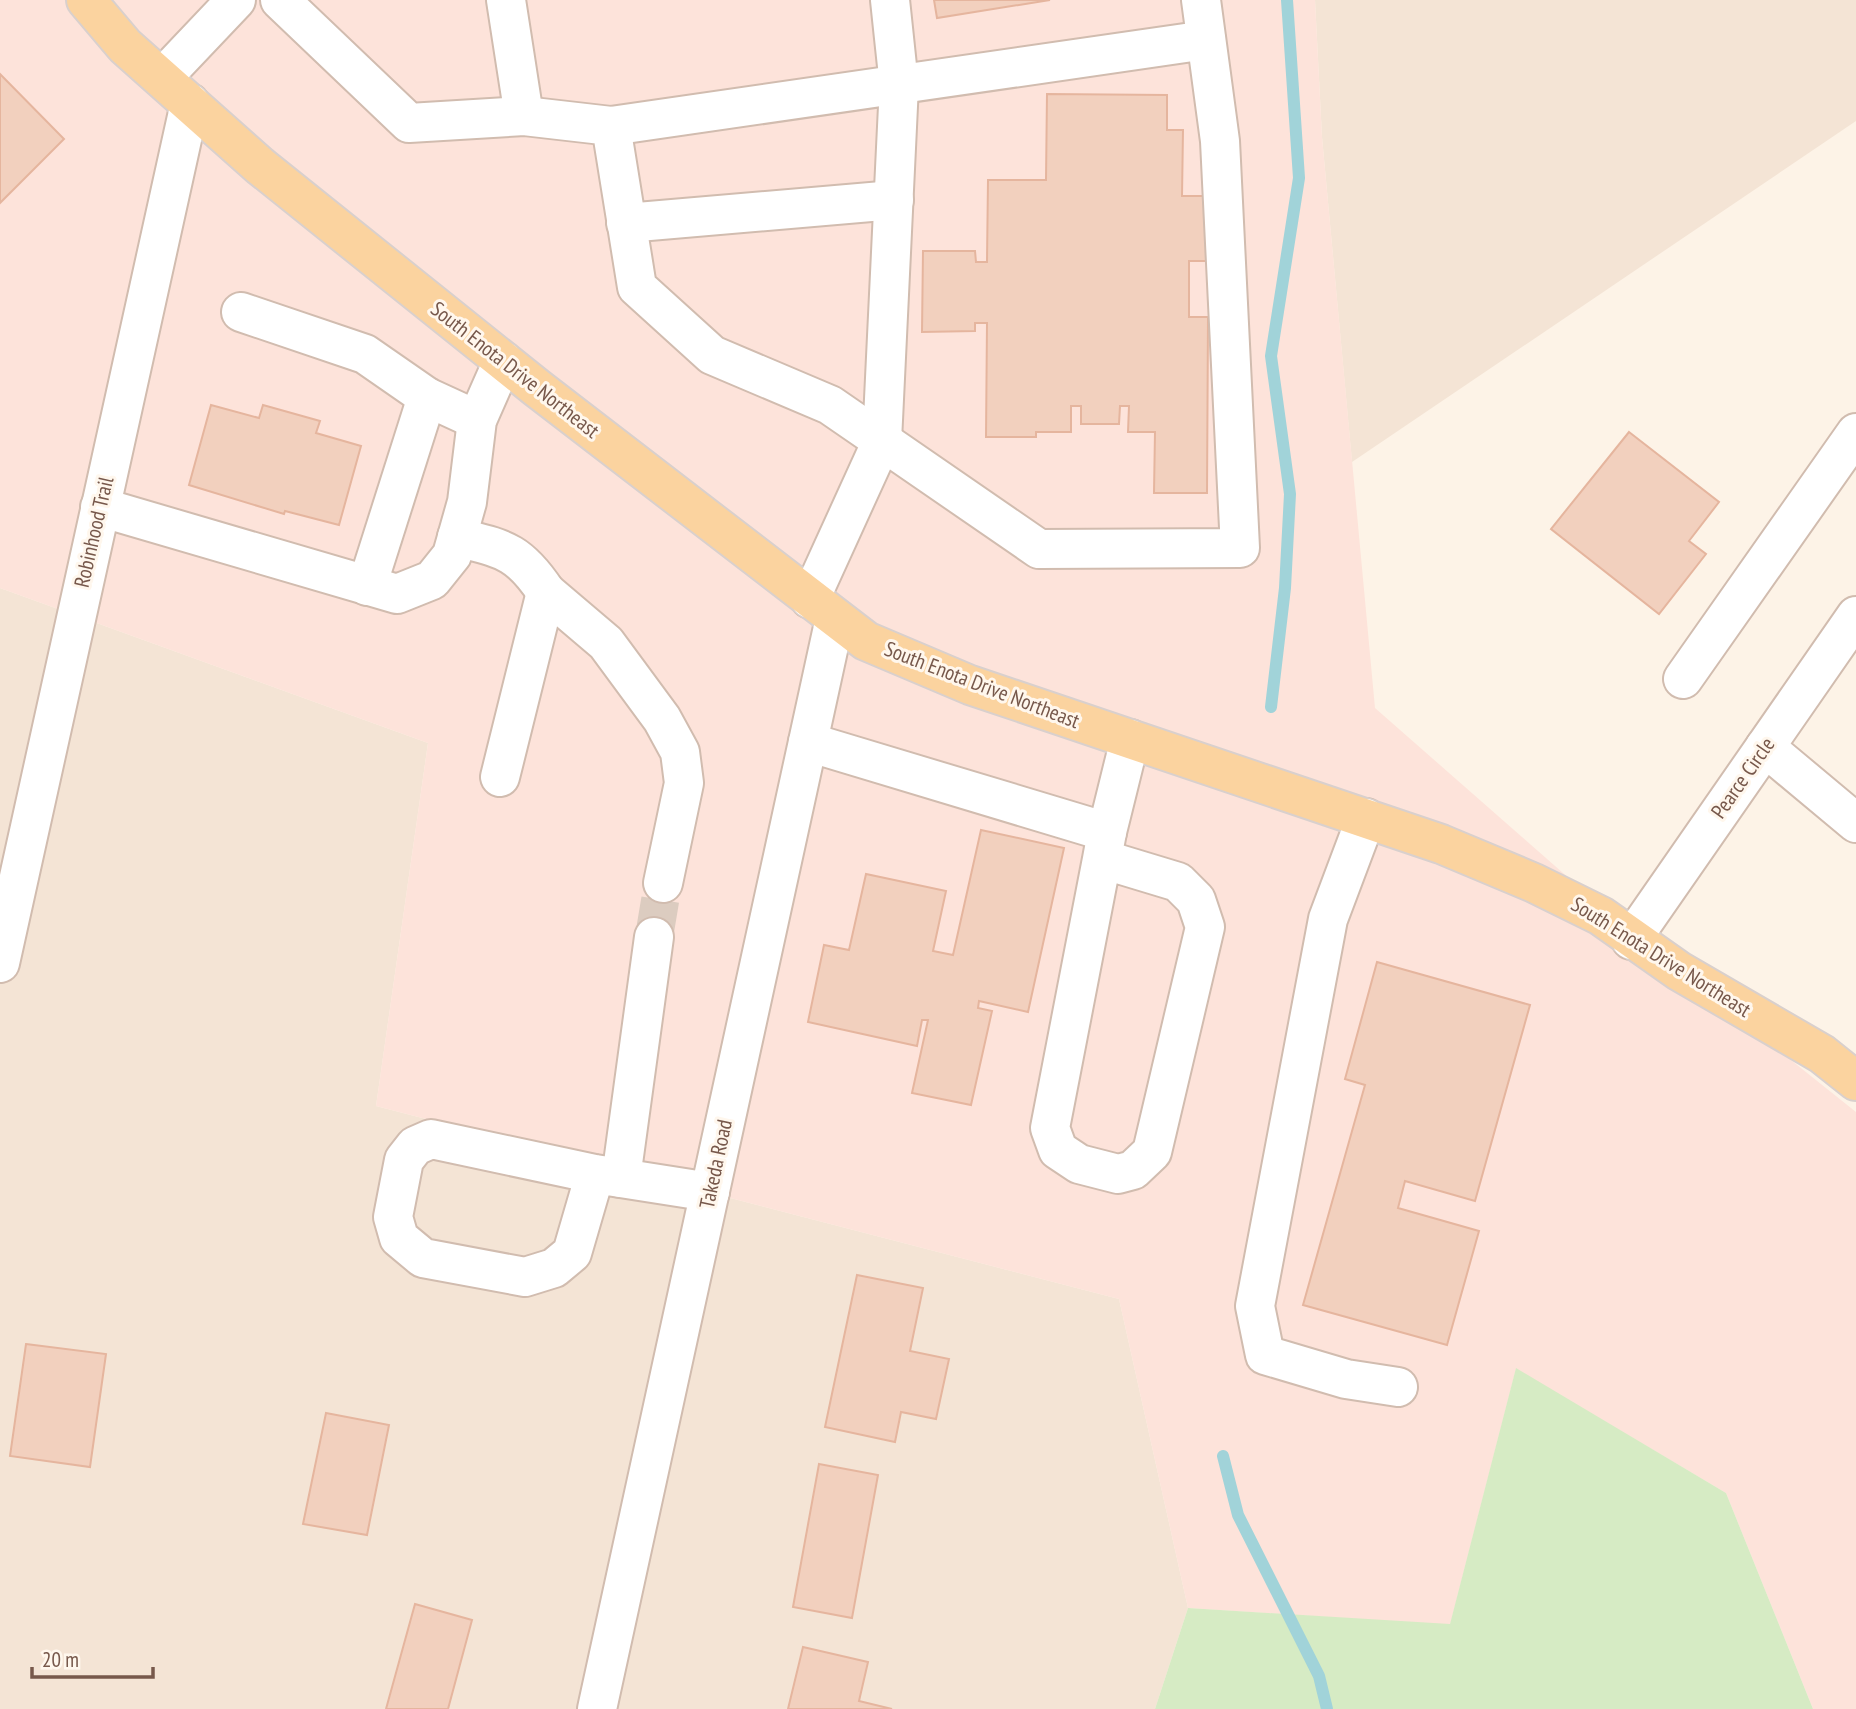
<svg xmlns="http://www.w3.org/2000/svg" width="1856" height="1709" viewBox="0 0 1856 1709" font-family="'PT Sans Narrow',sans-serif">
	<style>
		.residential { fill: #f4e4d5 }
		.commercial { fill: #fde3da }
		.green { fill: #d6ebc4 }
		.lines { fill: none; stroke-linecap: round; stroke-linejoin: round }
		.stream { stroke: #a1d3d9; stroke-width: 12 }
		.building { fill: #f2d0be; stroke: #e5b59e; stroke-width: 2 }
		.minor-tunnel { stroke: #dcccc0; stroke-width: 38; stroke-dasharray: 38 19; stroke-linecap: butt }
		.minor-casing { stroke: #d1bcaf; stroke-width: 42 }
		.major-casing { stroke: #d9d0cd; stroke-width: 42 }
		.minor { stroke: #fff; stroke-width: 38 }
		.major { stroke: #fbd39f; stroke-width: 38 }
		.labels { text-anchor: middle; stroke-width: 6; stroke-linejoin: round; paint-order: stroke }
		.street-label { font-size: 21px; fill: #77584b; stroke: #fff7ed }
	</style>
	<rect width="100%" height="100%" fill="#fdf3e7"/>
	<g class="residential">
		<polygon points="1315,0 1856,0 1856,121 1352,462 1322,137"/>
		<polygon points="0,588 428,743 376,1106 1119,1299 1188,1608 1155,1709 0,1709"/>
	</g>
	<polygon class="commercial" points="0,0 1315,0 1322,137 1375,708 1628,930 1856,1112 1856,1709 1813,1709 1726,1493 1516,1369 1450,1625 1188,1608 1119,1299 376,1106 428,743 0,588"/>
	<polygon class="green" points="1516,1368 1726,1493 1813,1709 1155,1709 1188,1608 1450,1624"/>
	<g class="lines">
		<g class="stream">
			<polyline points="1271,707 1285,588 1290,494 1271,356 1299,178 1287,0"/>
			<polyline points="1223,1456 1238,1515 1319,1676 1327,1709"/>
		</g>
	</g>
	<g class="building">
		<polygon points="934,0 1050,0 937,18"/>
		<polygon points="0,74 64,139 0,203"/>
		<polygon points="1047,94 1167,95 1167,130 1183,130 1182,196 1209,196 1208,261 1189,261 1189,317 1208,317 1207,493 1154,493 1155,432 1128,432 1129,406 1120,406 1119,424 1081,424 1081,406 1071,406 1071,432 1036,432 1036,437 986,437 987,323 975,323 975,331 922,332 923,251 975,251 976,262 987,262 988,180 1046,180"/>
		<polygon points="211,405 259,418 263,405 320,421 316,433 361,446 339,525 285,511 284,514 189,485"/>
		<polygon points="1629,432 1719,502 1689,541 1706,554 1659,614 1551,529"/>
		<polygon points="981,830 1064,848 1028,1012 979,1001 978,1008 992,1011 971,1105 912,1093 928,1020 922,1020 917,1046 808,1022 824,945 849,950 866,874 946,891 933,951 953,955"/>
		<polygon points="1377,962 1530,1005 1475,1201 1405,1181 1398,1208 1479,1231 1447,1345 1303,1305 1365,1085 1345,1079"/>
		<polygon points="857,1275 923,1288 910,1351 949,1359 936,1419 901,1412 895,1442 825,1427"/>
		<polygon points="26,1344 106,1354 90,1467 10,1456"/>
		<polygon points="326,1413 389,1425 367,1535 303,1524"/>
		<polygon points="819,1464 878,1475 852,1618 793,1607"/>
		<polygon points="415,1604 472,1620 448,1709 386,1709"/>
		<polygon points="803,1647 868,1662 859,1701 892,1709 788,1709"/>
	</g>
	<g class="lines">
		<polyline class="minor-tunnel" points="654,937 663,883"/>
		<defs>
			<g id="minor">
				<polyline points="280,0 409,123 524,116 611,126 637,287 712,355 830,405 1039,549 1240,548 1220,141 1201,0"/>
				<polyline points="506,0 524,116"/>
				<polyline points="162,78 236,0"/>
				<polyline points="611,126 1206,40"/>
				<polyline points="626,223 894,200"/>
				<polyline points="241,312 365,354 427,397 477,420"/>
				<polyline points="100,507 397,594 432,580 452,555 467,502 477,420 503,361"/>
				<path d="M457,537C503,549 518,550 546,592"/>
				<polyline points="367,586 427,397"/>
				<polyline points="810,599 882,441 899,85 890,0"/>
				<polyline points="1683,679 1856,433"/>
				<polyline points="808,742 1107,832 1130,739"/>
				<polyline points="1765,747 1856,823"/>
				<polyline points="500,777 546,592 606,643 662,719 680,752 684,783 663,883"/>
				<polyline points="1366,818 1328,919 1255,1306 1265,1355 1346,1379 1398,1387"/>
				<polyline points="1102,859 1178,882 1196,900 1205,927 1152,1152 1133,1170 1118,1174 1079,1164 1058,1150 1050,1128 1102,859 1107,832"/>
				<polyline points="1631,940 1856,616"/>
				<polyline points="0,963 190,103"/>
				<polyline points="595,1174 572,1253 554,1268 525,1277 423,1258 399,1238 393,1217 404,1160 415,1146 431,1139 595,1174 710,1192"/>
				<polyline points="621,1178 654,937"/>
				<polyline points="597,1709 835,618"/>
			</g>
			<polyline id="major" points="86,0 125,46 260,166 537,388 866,641 970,685 1441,844 1534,883 1601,916 1679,971 1822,1054 1856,1081"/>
		</defs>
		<use href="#minor" class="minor-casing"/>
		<use href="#major" class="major-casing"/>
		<use href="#minor" class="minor"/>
		<use href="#major" class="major"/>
	</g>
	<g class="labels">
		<g class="street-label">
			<text transform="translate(515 370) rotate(38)" y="7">South Enota Drive Northeast</text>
			<text transform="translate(94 532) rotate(-77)" y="7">Robinhood Trail</text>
			<text transform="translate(982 685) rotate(21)" y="7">South Enota Drive Northeast</text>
			<text transform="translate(1743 778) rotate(-55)" y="7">Pearce Circle</text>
			<text transform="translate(1661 957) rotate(32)" y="7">South Enota Drive Northeast</text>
			<text transform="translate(716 1164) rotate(-78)" y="7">Takeda Road</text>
		</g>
	</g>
	<path d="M32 1667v10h121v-10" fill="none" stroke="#77584b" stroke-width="3.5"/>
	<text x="42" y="1667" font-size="21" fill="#77584b" stroke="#fff7ed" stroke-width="5" paint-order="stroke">20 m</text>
</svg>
